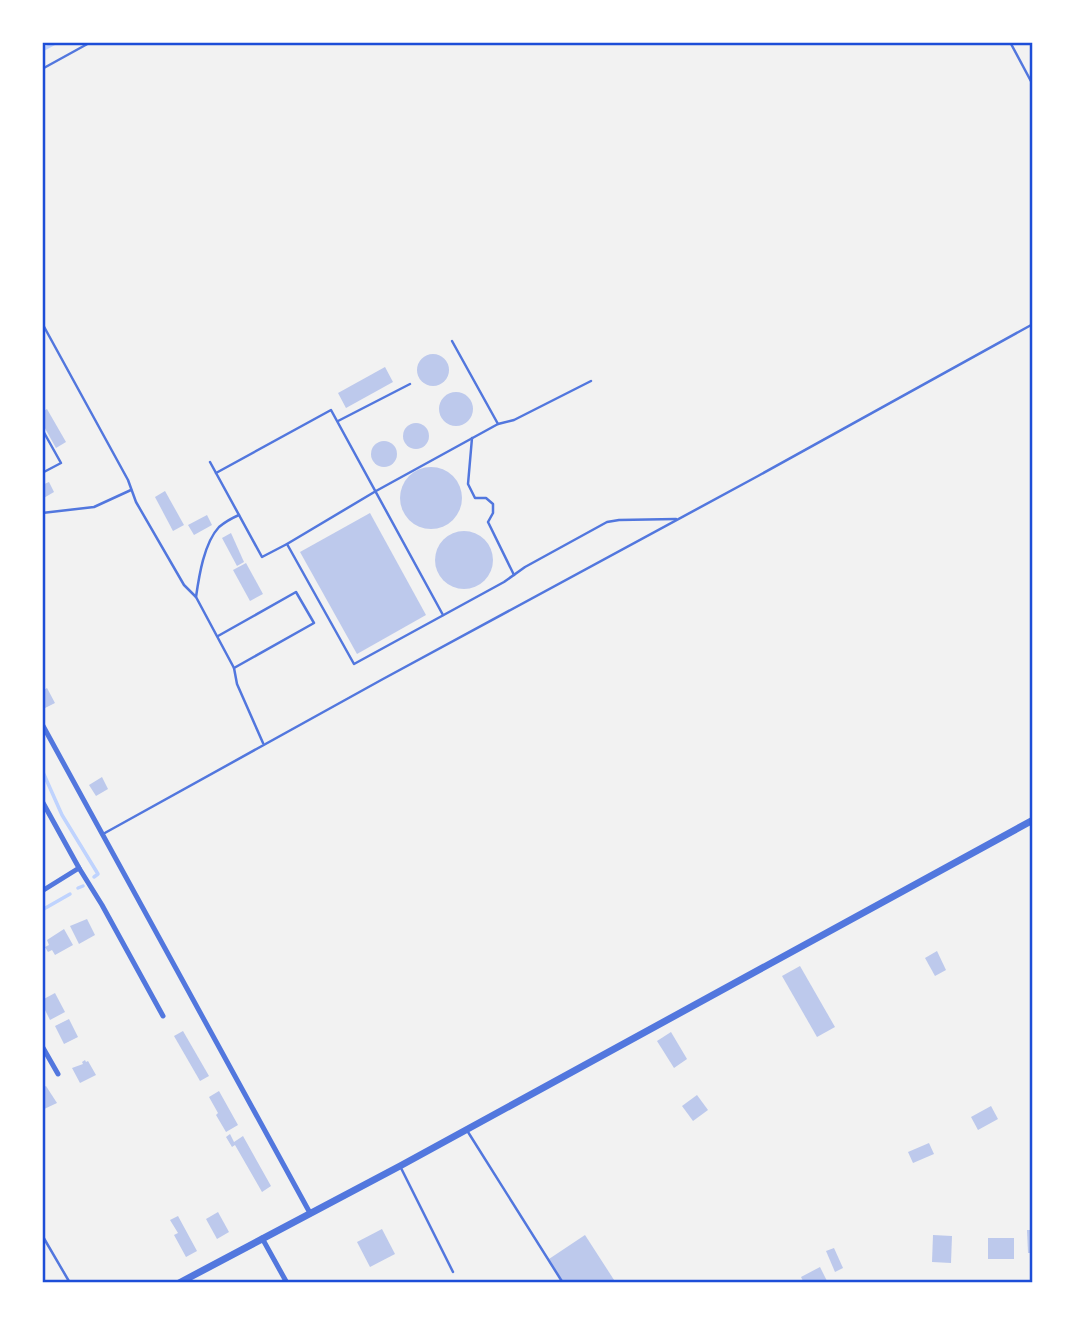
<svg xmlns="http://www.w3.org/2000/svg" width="1075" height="1325" viewBox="0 0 1075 1325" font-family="'Archivo Narrow',sans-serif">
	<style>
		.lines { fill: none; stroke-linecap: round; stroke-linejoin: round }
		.stream { stroke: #bfd3fe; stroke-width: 3.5 }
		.building { fill: #bdc9ec }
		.service { stroke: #5277de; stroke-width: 2.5 }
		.minor { stroke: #5277de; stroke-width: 5 }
		.tertiary { stroke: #5277de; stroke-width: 7 }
		.neatline { fill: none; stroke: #1d4ed8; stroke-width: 2.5 }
	</style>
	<rect width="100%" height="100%" fill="#f2f2f2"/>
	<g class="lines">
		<g class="stream">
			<polyline points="42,50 57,42"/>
			<polyline points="42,770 62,815 98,874 94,877"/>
			<polyline points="78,888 83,886"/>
			<polyline points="42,910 70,894"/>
		</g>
	</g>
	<g class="building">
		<circle cx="433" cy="370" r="16"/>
		<polygon points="385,367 393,382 346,408 338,393"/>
		<circle cx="456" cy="409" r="17"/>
		<polygon points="47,409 66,442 56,448 42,423 42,412"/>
		<circle cx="416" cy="436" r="13"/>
		<circle cx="384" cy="454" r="13"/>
		<circle cx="431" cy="498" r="31"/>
		<polygon points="49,482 54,492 42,499 42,485"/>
		<polygon points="165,491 184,525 173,531 155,497"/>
		<polygon points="370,513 426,615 357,654 300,552"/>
		<polygon points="207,515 212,525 194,535 188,525"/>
		<circle cx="464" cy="560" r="29"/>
		<polygon points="231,533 244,562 237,566 222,538"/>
		<polygon points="246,563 263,594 250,601 233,570"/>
		<polygon points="47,688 55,703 43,709 42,707 42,691"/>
		<polygon points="102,777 108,789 96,796 89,785"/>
		<polygon points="87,919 95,935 79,944 70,926"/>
		<polygon points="64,929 73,945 55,955 52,950 48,952 45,947 49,945 47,940"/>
		<polygon points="937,951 946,970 935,976 925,958"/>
		<polygon points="800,966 835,1027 817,1037 782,976"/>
		<polygon points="55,993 65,1012 50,1020 42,1004 42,1000"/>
		<polygon points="69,1019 78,1037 64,1044 55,1026"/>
		<polygon points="183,1031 209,1076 200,1081 174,1036"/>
		<polygon points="671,1032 687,1059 674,1068 657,1041"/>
		<polygon points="85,1060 86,1062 88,1061 96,1075 80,1083 72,1068 83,1064 82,1062"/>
		<polygon points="46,1086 57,1103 42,1110 42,1088"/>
		<polygon points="219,1091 238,1125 226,1132 216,1115 218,1113 209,1097"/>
		<polygon points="697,1095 708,1110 693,1121 682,1106"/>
		<polygon points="991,1106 998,1119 978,1130 971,1117"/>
		<polygon points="230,1134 234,1142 243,1136 271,1186 262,1192 235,1145 232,1147 226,1137"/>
		<polygon points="929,1143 934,1154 913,1163 908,1152"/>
		<polygon points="218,1212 229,1232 217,1239 206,1219"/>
		<polygon points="178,1216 197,1251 186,1257 174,1235 178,1233 170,1220"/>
		<polygon points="382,1229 395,1254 370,1267 357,1242"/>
		<polygon points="1027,1230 1033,1230 1033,1253 1028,1253"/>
		<polygon points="585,1235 616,1283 564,1283 549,1259"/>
		<polygon points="933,1235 952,1236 951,1263 932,1262"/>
		<rect x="988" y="1238" width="26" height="21"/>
		<polygon points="834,1248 843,1268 835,1272 826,1251"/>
		<polygon points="820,1267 828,1283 804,1283 801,1277"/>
	</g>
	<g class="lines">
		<g class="service">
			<polyline points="1010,42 1033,85"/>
			<polyline points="42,69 91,42"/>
			<polyline points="42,323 128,480 136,502 184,585 196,597 234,668 237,684 263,743"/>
			<polyline points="452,341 498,424"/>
			<polyline points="591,381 514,420 498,424 376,491 287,544 354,664 504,582 525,567 607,522 619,520 676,519"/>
			<polyline points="338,421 410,384"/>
			<polyline points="42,429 61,463 42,473"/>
			<polyline points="472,438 468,484 475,498 486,498 493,504 493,513 488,522 514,575"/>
			<polyline points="210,462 262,557 287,544"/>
			<polyline points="216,473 331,410 443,615"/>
			<polyline points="42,513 94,507 131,490"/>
			<path d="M196,597C199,576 204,543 219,527C225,522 232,518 239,515"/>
			<polyline points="218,636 296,592 314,623 234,668"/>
			<polyline points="103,834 383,679 758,476 1033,324"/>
			<polyline points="468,1132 563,1283"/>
			<polyline points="400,1166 453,1272"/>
			<polyline points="42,1235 70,1283"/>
		</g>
		<g class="minor">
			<polyline points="42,724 310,1213"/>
			<polyline points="42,801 79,868 102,905 163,1016"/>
			<polyline points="42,891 79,868"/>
			<polyline points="42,1046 58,1074"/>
			<polyline points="262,1238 287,1283"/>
			<polyline points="950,1283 956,1283"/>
		</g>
		<polyline class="tertiary" points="179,1283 400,1166 1033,820"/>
	</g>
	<rect width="1075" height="1325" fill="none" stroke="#ffffff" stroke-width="88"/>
	<rect x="44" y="44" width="987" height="1237" class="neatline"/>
</svg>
